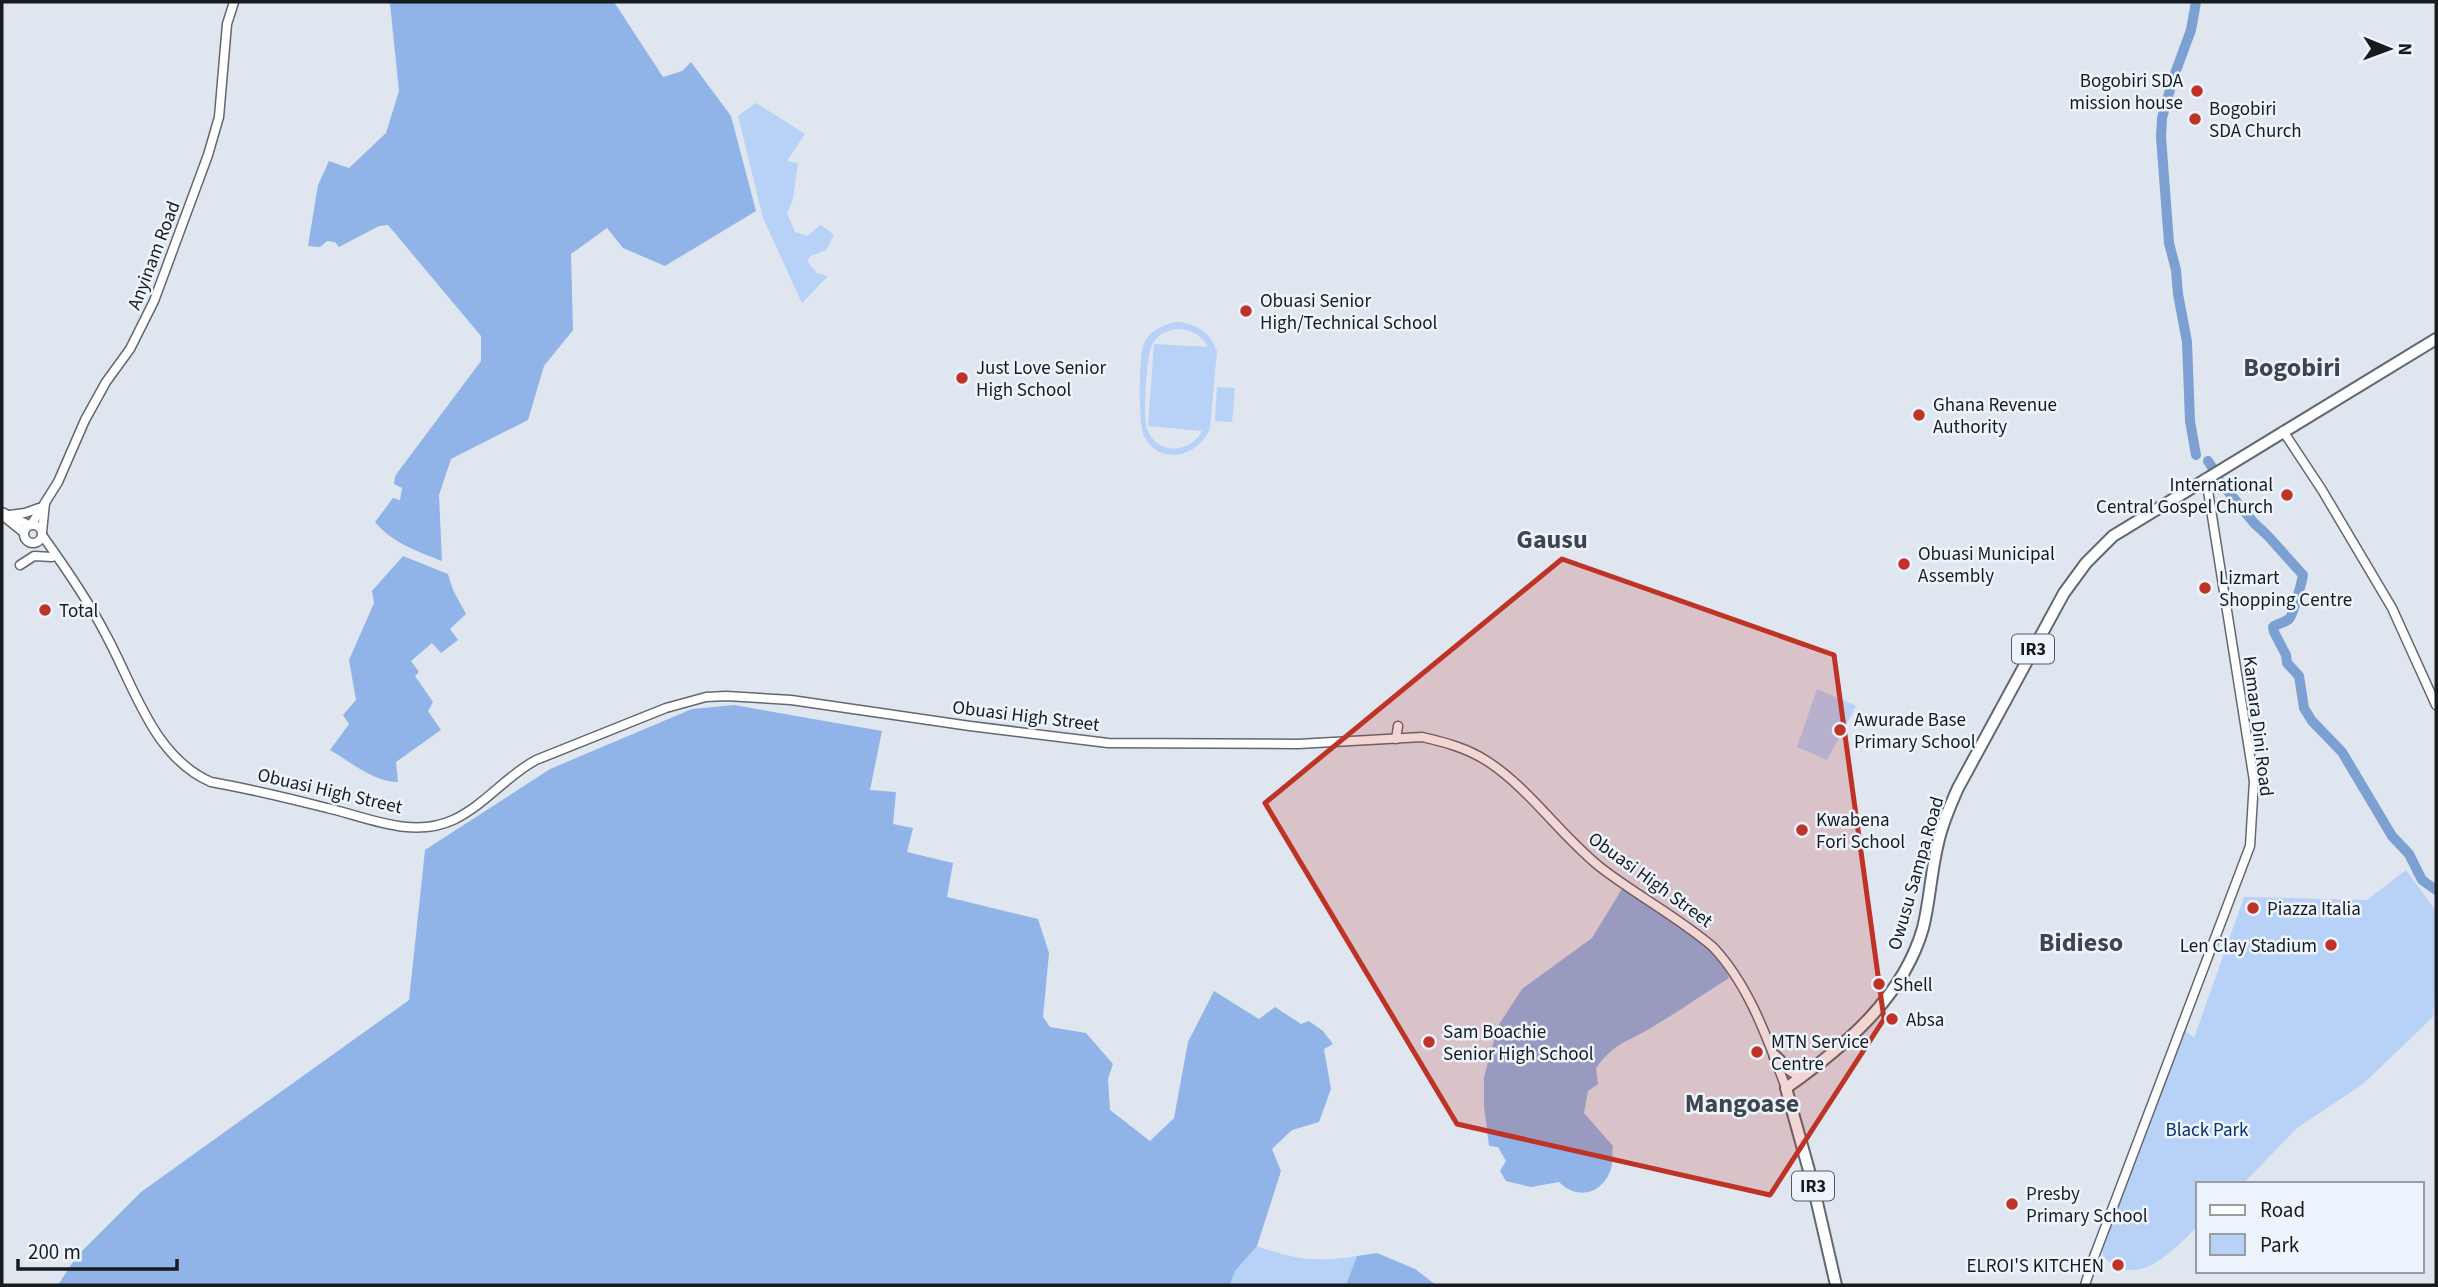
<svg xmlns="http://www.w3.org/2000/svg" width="2438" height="1287" viewBox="0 0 2438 1287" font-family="'Source Sans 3',sans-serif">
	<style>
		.green { fill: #b7d1f7; fill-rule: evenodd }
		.forest { fill: #90b4e7 }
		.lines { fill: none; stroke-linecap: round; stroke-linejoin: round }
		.river { stroke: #7da0d2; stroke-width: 10 }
		.tertiary-casing { stroke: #626870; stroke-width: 11 }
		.primary-casing { stroke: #626870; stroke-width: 14 }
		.tertiary { stroke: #fff; stroke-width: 8 }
		.primary { stroke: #fff; stroke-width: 10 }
		.marked { fill: #bf3226; fill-opacity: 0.2; stroke: #bf3226; stroke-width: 5; stroke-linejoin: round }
		.poi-dot { fill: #bf3226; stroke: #edf4fd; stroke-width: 2.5 }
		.labels { text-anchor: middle; stroke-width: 5; stroke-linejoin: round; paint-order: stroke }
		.shield { fill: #edf4fd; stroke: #585c61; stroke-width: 2 }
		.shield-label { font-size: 18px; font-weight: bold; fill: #181b1e }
		.poi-label { font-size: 19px; fill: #181b1e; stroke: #edf4fd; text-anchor: start }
		.street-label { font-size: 19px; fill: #181b1e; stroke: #edf4fd }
		.park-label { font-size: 19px; fill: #03326d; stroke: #edf4fd }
		.district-label { font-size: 26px; font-weight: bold; fill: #3f454c; stroke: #edf4fd }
	</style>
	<rect width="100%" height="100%" fill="#e0e6f0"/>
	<g class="green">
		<polygon points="756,103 805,134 787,161 798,163 793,199 787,213 795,232 807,236 821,225 834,235 826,250 811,256 807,261 817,273 828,276 802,303 763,218 738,116"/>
		<path d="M1176,322C1197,323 1209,332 1217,351L1210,428C1199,457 1160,467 1144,436C1138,425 1139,358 1143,346C1148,331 1163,325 1176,322ZM1175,329C1190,329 1201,334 1208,347L1154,344L1148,426L1202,431C1191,454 1156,455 1147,429C1143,417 1146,353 1153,343C1158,335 1166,331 1175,329Z"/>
		<polygon points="1217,387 1235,388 1232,422 1215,421"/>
		<polygon points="1817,689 1856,706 1827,760 1797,747"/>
		<path d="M2406,870L2436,911V980L2433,1017L2363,1084L2297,1128L2243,1184H2198V1226C2176,1247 2143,1286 2111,1263C2103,1257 2101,1254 2103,1245L2185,1030L2194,1038L2244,897L2367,900Z"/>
		<path d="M1257,1246C1293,1259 1319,1263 1357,1256L1346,1285H1230L1235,1271Z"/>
	</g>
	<g class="forest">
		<path d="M386,2H614L663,77L682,71L691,62L731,116L756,211L665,266L623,248L607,228L571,254L573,330L544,366L528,420L451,459L439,495L442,561C417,551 392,543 375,522L393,498L400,500L402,488L394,484L395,476L481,361V336L388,225L379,226L339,247L335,242L327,241L320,247L308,246L318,185L329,161L349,168L386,133L399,91L390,4Z"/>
		<path d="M403,556L448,574L453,590L466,614L450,629L458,640L441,653L432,643L411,661L419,672L415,676L433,702L428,711L441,730L396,762L398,782C373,782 351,762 330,750L349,724L343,715L356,700L349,660L374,603L372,591Z"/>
		<polygon points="734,705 882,731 870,790 896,792 893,824 913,828 907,852 953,863 947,897 1038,919 1049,953 1043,1017 1050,1027 1086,1033 1113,1064 1108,1079 1110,1110 1150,1141 1174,1118 1188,1042 1214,991 1259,1019 1275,1007 1301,1024 1309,1021 1323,1031 1333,1044 1324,1049 1331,1089 1319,1122 1292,1130 1272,1149 1281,1171 1257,1246 1235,1271 1230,1285 58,1285 76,1257 141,1192 409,1000 425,850 550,769 692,709"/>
		<path d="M1622,889C1655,912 1714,939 1729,978C1704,994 1679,1011 1654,1026C1627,1043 1617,1040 1596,1068L1598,1084L1588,1091L1584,1113L1613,1146C1612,1153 1613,1162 1611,1169C1602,1195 1577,1200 1559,1182L1531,1187L1506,1181L1500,1171L1506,1161L1498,1147L1489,1146L1484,1106V1077L1498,1026L1522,989L1592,938Z"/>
		<polygon points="1377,1253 1415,1269 1436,1285 1346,1285 1357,1256"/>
	</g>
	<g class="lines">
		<g class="river">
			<polyline points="2196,2 2191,30 2173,79 2162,118 2161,137 2169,243 2176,270 2178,294 2187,342 2190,421 2196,455"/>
			<polyline points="2208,461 2212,467"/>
			<path d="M2218,479L2254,523L2267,535L2303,575C2302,581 2293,616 2289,619C2284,623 2278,623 2273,627L2274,632L2286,655L2287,663L2299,676L2304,708L2312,721L2342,752L2392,836L2409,854L2422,880L2436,890"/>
		</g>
		<defs>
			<g id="tertiary">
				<polyline points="2283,431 2322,490 2392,608 2436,705"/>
				<polyline points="2,512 29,525"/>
				<polyline points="2,515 23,532"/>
				<polyline points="10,515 25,513 39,508"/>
				<circle cx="33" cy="534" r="9"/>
				<polyline points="31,525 58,482 85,420 106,382 130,349 154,301 208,155 219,117 227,24 234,2"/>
				<polyline points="42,532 45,503"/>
				<path d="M42,535C65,567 88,600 106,635C134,686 153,757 211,782C250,789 288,798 327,808C367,817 412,839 453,820C485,805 506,776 536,760L666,708L706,697L726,696L791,700L970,726L1108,743L1298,744L1422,737C1444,742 1467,748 1487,761C1530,789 1560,835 1600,867C1636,895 1678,917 1713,947C1749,985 1768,1040 1786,1088"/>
				<polyline points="20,565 34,556 52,557"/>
				<polyline points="1396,739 1398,726"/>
				<polyline points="2085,1285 2094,1257 2250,846 2254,781 2206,478"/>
			</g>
			<g id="primary">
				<polyline points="1775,1056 1787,1068 1801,1077"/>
				<path d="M1836,1285L1813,1185L1786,1088C1844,1047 1903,998 1923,928C1930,900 1931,871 1938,843C1942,824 1950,806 1958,788L2064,593L2086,563L2113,536L2436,339"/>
			</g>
		</defs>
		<use href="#tertiary" class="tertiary-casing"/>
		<use href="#primary" class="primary-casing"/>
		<use href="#tertiary" class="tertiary"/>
		<use href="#primary" class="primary"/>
	</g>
	<path class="marked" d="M1562,559L1834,655L1884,1019L1770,1195L1457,1124L1265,803Z"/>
	<g class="poi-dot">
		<circle cx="2197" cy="91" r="7"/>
		<circle cx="2195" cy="119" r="7"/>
		<circle cx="1246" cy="311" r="7"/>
		<circle cx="962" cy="378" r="7"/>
		<circle cx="1919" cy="415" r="7"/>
		<circle cx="2287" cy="495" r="7"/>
		<circle cx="1904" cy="564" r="7"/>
		<circle cx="2205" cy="588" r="7"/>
		<circle cx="45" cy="610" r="7"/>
		<circle cx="1840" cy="730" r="7"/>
		<circle cx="1802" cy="830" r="7"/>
		<circle cx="2253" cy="908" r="7"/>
		<circle cx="2331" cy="945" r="7"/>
		<circle cx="1879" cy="984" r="7"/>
		<circle cx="1892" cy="1019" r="7"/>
		<circle cx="1429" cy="1042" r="7"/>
		<circle cx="1757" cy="1052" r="7"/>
		<circle cx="2012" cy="1204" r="7"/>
		<circle cx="2118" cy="1265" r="7"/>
	</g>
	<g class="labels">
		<g class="shield">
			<rect x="2012" y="634.5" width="42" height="29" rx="5"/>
			<rect x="1792" y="1171.5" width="42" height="29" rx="5"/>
		</g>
		<g class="shield-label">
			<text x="2033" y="655">IR3</text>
			<text x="1813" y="1192">IR3</text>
		</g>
		<g class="poi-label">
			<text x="2183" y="87" text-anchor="end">Bogobiri SDA<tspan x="2183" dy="22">mission house</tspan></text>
			<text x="2209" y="115">Bogobiri<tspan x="2209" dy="22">SDA Church</tspan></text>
			<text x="1260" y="307">Obuasi Senior<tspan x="1260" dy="22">High/Technical School</tspan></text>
			<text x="976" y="374">Just Love Senior<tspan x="976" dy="22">High School</tspan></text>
			<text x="1933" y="411">Ghana Revenue<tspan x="1933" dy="22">Authority</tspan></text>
			<text x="2273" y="491" text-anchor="end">International<tspan x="2273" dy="22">Central Gospel Church</tspan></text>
			<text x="1918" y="560">Obuasi Municipal<tspan x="1918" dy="22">Assembly</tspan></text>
			<text x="2219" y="584">Lizmart<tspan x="2219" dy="22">Shopping Centre</tspan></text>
			<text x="59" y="617">Total</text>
			<text x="1854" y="726">Awurade Base<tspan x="1854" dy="22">Primary School</tspan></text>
			<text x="1816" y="826">Kwabena<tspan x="1816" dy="22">Fori School</tspan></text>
			<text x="2267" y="915">Piazza Italia</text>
			<text x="2317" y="952" text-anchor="end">Len Clay Stadium</text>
			<text x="1893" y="991">Shell</text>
			<text x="1906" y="1026">Absa</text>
			<text x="1443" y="1038">Sam Boachie<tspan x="1443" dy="22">Senior High School</tspan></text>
			<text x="1771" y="1048">MTN Service<tspan x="1771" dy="22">Centre</tspan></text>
			<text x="2026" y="1200">Presby<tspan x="2026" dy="22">Primary School</tspan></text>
			<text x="2104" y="1272" text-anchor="end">ELROI'S KITCHEN</text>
		</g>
		<g class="street-label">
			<text transform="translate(153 255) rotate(-69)" y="7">Anyinam Road</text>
			<text transform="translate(1026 715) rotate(7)" y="7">Obuasi High Street</text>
			<text transform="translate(2259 726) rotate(83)" y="7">Kamara Dini Road</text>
			<text transform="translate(330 790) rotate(13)" y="7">Obuasi High Street</text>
			<text transform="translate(1915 873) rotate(-74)" y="7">Owusu Sampa Road</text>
			<text transform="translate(1651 879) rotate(36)" y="7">Obuasi High Street</text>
		</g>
		<g class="park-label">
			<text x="2207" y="1136">Black Park</text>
		</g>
		<g class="district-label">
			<text x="2292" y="376">Bogobiri</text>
			<text x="1552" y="548">Gausu</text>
			<text x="2081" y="951">Bidieso</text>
			<text x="1742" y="1112">Mangoase</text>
		</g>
	</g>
	<rect width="2438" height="1287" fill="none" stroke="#181b1e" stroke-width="7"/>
	<rect x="2196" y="1182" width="228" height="91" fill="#edf4fd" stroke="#989da4" stroke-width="2"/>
	<rect x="2210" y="1205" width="35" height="10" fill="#ffffff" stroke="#989da4" stroke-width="2"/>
	<text x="2260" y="1217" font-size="21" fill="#181b1e">Road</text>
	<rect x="2210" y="1234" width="35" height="21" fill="#b7d1f7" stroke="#989da4" stroke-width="2"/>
	<text x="2260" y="1252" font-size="21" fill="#181b1e">Park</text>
	<g transform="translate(2389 49) rotate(91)" stroke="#edf4fd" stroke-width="5" paint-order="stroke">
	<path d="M0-5L12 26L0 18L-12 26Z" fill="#181b1e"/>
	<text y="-10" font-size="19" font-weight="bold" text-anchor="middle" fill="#181b1e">N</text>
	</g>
	<path d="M18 1259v10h159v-10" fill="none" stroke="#181b1e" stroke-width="3.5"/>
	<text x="28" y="1259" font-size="21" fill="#181b1e" stroke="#edf4fd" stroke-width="5" paint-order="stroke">200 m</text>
</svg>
